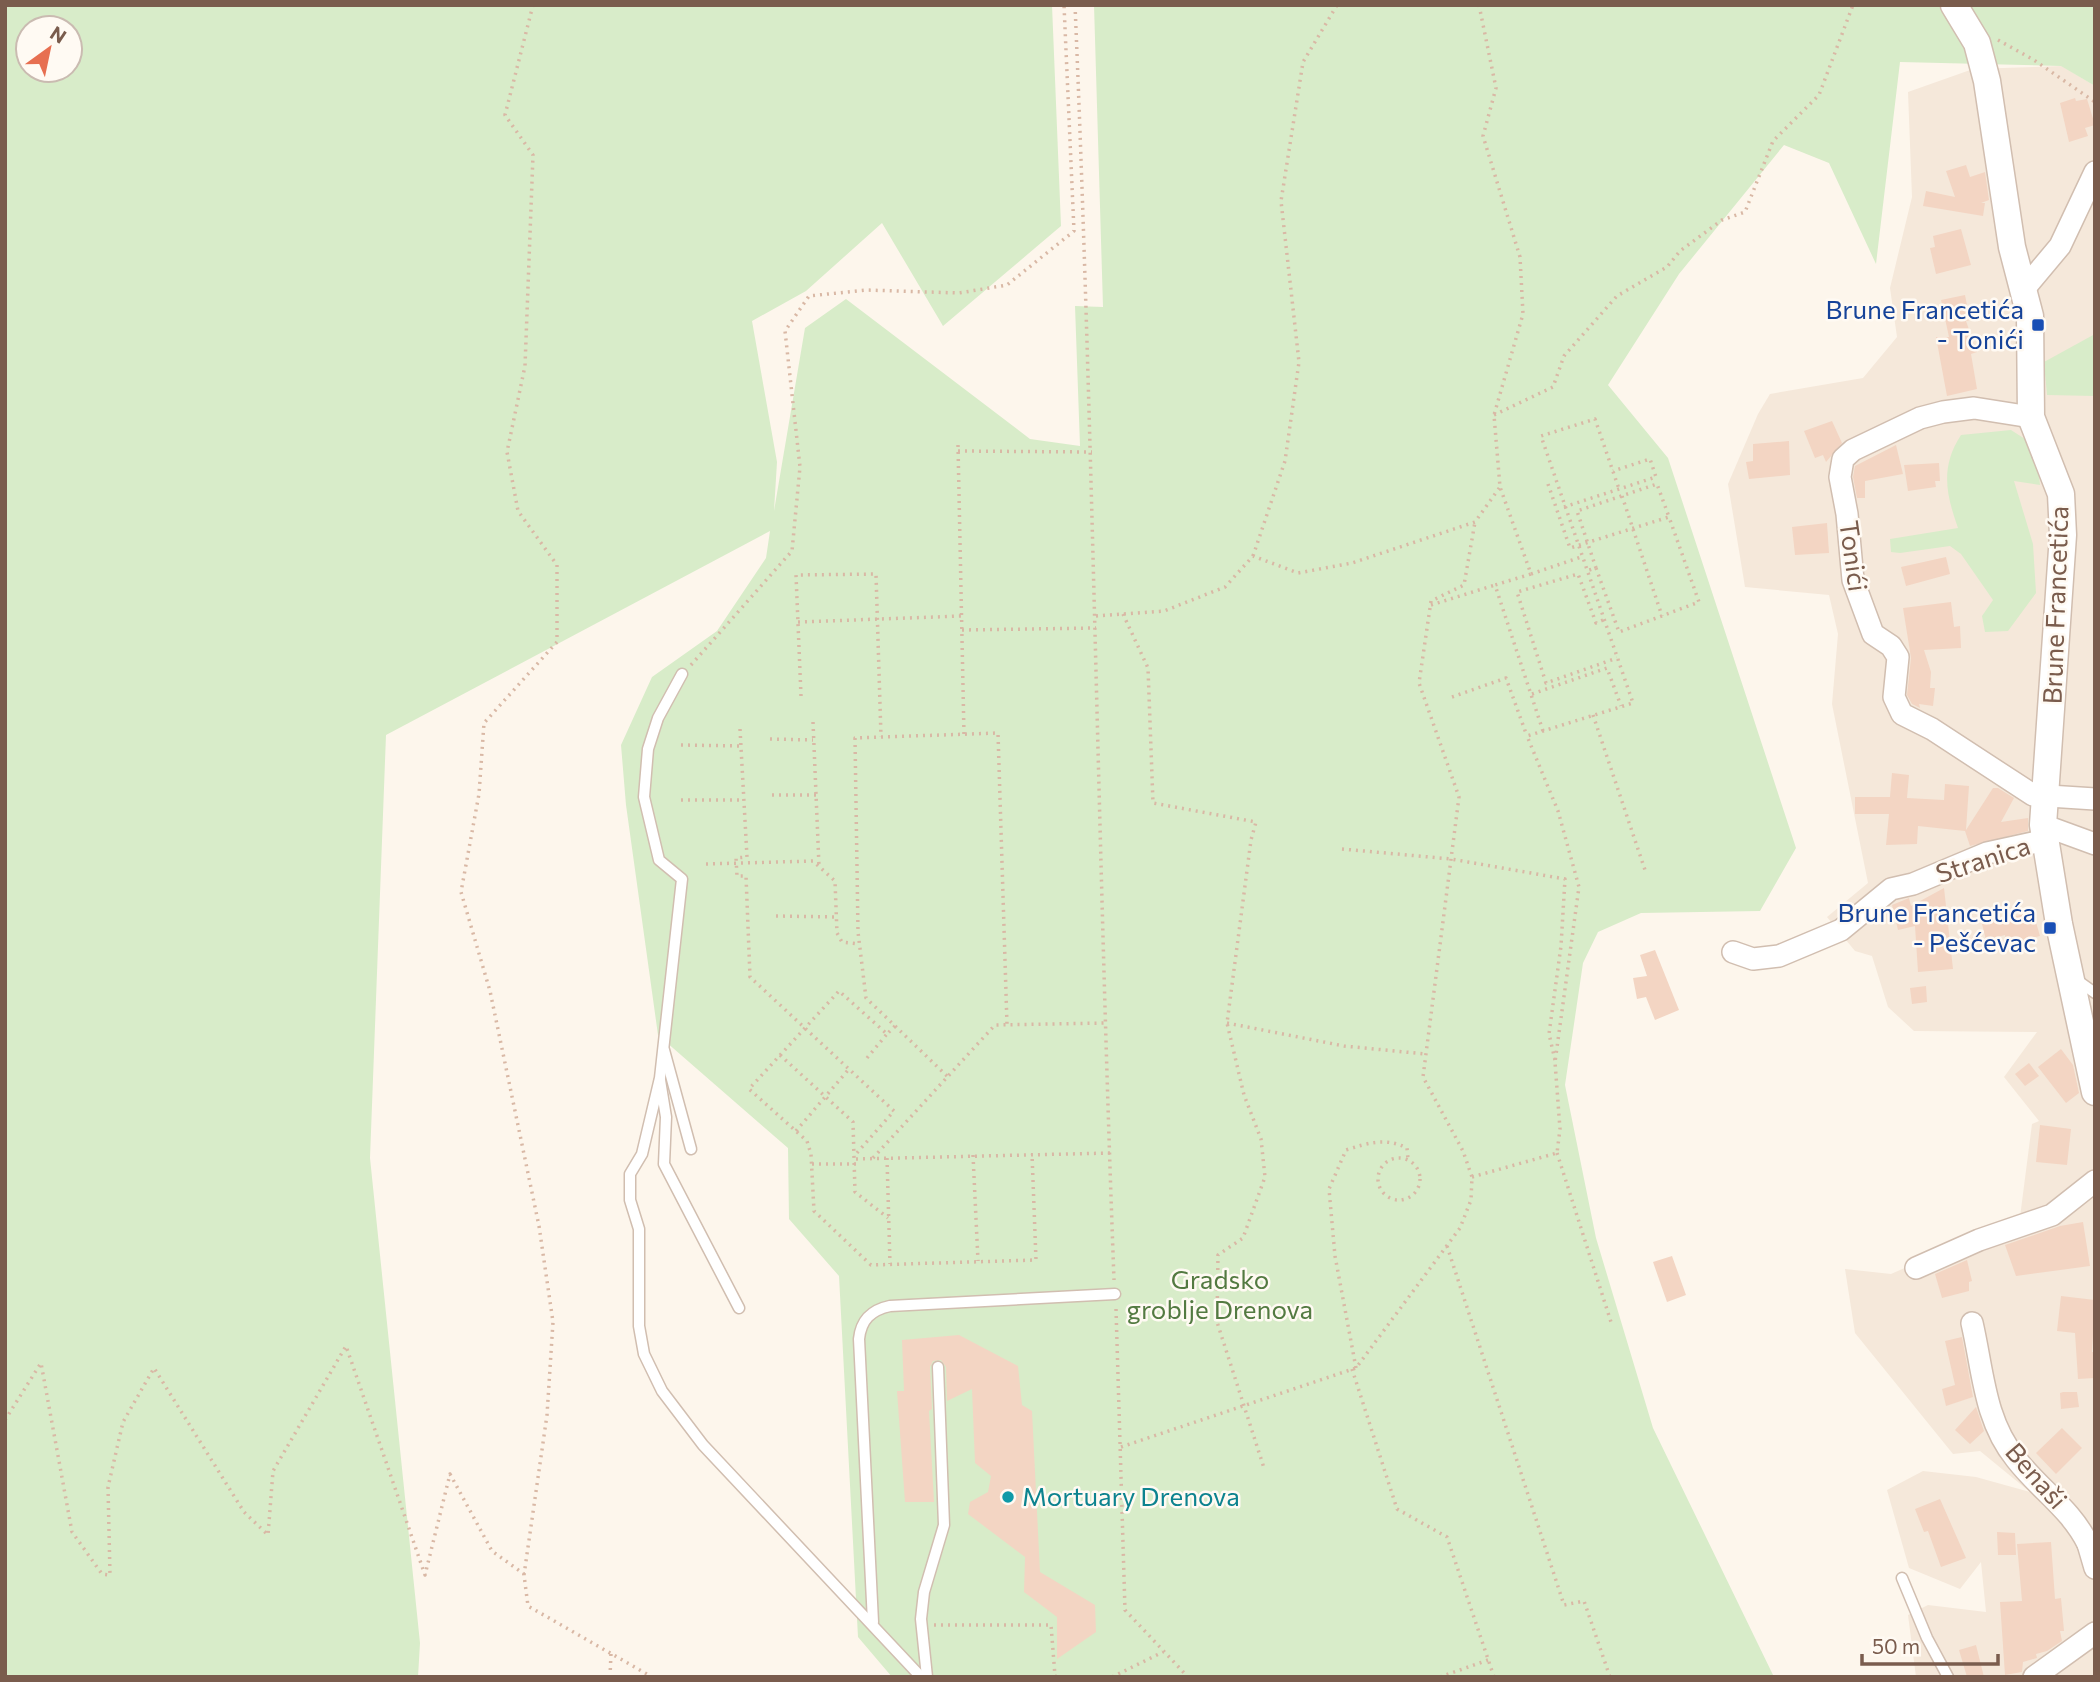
<svg xmlns="http://www.w3.org/2000/svg" width="2100" height="1682" viewBox="0 0 2100 1682" font-family="Commissioner,sans-serif">
	<style>
		.residential { fill: #f5e8da }
		.green { fill: #d8ecc9; fill-rule: evenodd }
		.building { fill: #f3d5c3 }
		.lines { fill: none; stroke-linecap: round; stroke-linejoin: round }
		.service-casing { stroke: #d1beb0; stroke-width: 13 }
		.minor-casing { stroke: #d1beb0; stroke-width: 24 }
		.tertiary-casing { stroke: #d1beb0; stroke-width: 29 }
		.path { stroke: #d9b8a5; stroke-width: 3.5; stroke-dasharray: 2 5; stroke-linecap: butt }
		.service { stroke: #fff; stroke-width: 10 }
		.minor { stroke: #fff; stroke-width: 21 }
		.tertiary { stroke: #fff; stroke-width: 26 }
		.transit-dot { fill: #1a4fb4; stroke: #fffaf3; stroke-width: 2.5 }
		.culture-dot { fill: #0f9aa8; stroke: #fffaf3; stroke-width: 2.5 }
		.labels { text-anchor: middle; stroke-width: 5; stroke-linejoin: round; paint-order: stroke }
		.transit-label { font-size: 26px; fill: #164399; stroke: #fffaf3; text-anchor: end }
		.street-label { font-size: 26px; fill: #7a5c4d; stroke: #fffaf3 }
		.park-label { font-size: 26px; fill: #537a41; stroke: #fffaf3 }
		.culture-label { font-size: 26px; fill: #0d838f; stroke: #fffaf3; text-anchor: start }
	</style>
	<rect width="100%" height="100%" fill="#fdf6ec"/>
	<polygon class="residential" points="2062,66 2095,86 2095,1677 1916,1677 1908,1615 1928,1605 1986,1612 1981,1562 1960,1589 1909,1568 1887,1490 1923,1471 1976,1477 2030,1492 1980,1451 1953,1454 1855,1333 1845,1269 1891,1274 2020,1217 2032,1124 2039,1121 2004,1077 2037,1032 1914,1031 1888,1007 1872,956 1855,951 1827,917 1868,883 1832,704 1838,634 1829,595 1745,587 1728,484 1758,414 1770,394 1863,378 1897,337 1890,288 1912,197 1908,92 1973,69"/>
	<g class="green">
		<path d="M5,5H1052L1061,226L943,326L882,223L806,291L752,321L777,462L774,511L805,328L846,299L1030,439L1080,446L1075,306L1103,307L1094,5H2095V86L2061,66L1900,62L1876,264L1829,163L1784,145L1679,274L1608,385L1668,458L1796,848L1760,911L1641,913L1598,932L1583,963L1565,1085L1596,1238L1653,1428L1774,1677H892L858,1637L839,1276L789,1219L788,1148L658,1035L626,805L621,745L652,677L717,631L766,558L770,531L386,735L370,1158L420,1643L418,1677H5ZM28,28H70V70H28Z"/>
		<polygon points="2095,334 2095,396 2047,395 2044,362"/>
		<path d="M2011,430L2036,446L2040,485L2014,481L2033,544L2036,593L2008,631L1985,632L1982,616L1993,600L1961,554L1950,546L1900,553L1891,552L1890,539L1958,528C1946,494 1940,467 1961,435Z"/>
	</g>
	<g class="building">
		<polygon points="2075,98 2076,101 2087,99 2095,125 2085,128 2088,136 2069,142 2060,103"/>
		<polygon points="1966,165 1970,177 1985,172 1989,200 1981,203 1985,203 1983,216 1923,206 1926,191 1955,197 1946,171"/>
		<polygon points="1961,229 1971,265 1936,274 1930,248 1935,247 1933,236"/>
		<polygon points="1965,295 1970,320 1966,321 1977,352 1971,354 1977,389 1947,396 1936,337 1949,337 1941,300"/>
		<polygon points="1832,421 1842,443 1826,462 1823,455 1815,458 1804,431"/>
		<polygon points="1789,441 1790,475 1749,479 1746,462 1753,461 1753,444"/>
		<polygon points="1896,445 1903,474 1865,481 1865,498 1857,498 1853,477 1855,466"/>
		<polygon points="1939,463 1940,481 1935,481 1936,487 1908,491 1904,465"/>
		<polygon points="1827,523 1829,553 1795,555 1792,527"/>
		<polygon points="1946,557 1950,574 1906,586 1901,567"/>
		<polygon points="1951,602 1954,627 1960,626 1961,648 1924,650 1931,672 1930,688 1935,688 1933,706 1919,704 1920,708 1912,704 1907,695 1911,658 1903,608"/>
		<polygon points="1892,773 1909,775 1907,798 1944,800 1945,784 1969,786 1966,830 1993,788 1998,788 2014,798 2001,822 2028,818 2028,831 1970,846 1965,831 1918,826 1917,844 1886,845 1889,814 1855,814 1855,797 1890,797"/>
		<polygon points="1944,888 1953,969 1918,972 1915,926 1898,930 1892,905 1909,898 1911,906"/>
		<polygon points="2033,912 2040,936 2006,944 2005,935 1986,940 1982,924"/>
		<polygon points="1655,950 1679,1010 1655,1020 1646,997 1637,999 1633,978 1647,976 1640,955"/>
		<polygon points="1926,986 1927,1002 1912,1004 1910,988"/>
		<polygon points="2061,1049 2073,1065 2079,1093 2066,1103 2038,1067"/>
		<polygon points="2029,1063 2039,1076 2025,1086 2015,1074"/>
		<polygon points="2040,1125 2071,1129 2067,1165 2036,1162"/>
		<polygon points="2083,1222 2090,1266 2016,1276 2005,1245 2060,1226"/>
		<polygon points="1672,1256 1686,1295 1667,1302 1653,1262"/>
		<polygon points="1967,1260 1972,1281 1969,1282 1969,1291 1942,1298 1935,1274"/>
		<polygon points="2061,1296 2095,1300 2092,1352 2095,1352 2095,1378 2078,1379 2075,1333 2057,1331"/>
		<polygon points="959,1335 1018,1366 1022,1405 1032,1411 1040,1572 1095,1605 1096,1632 1057,1659 1057,1617 1024,1592 1025,1557 968,1514 970,1502 988,1492 991,1476 975,1463 972,1389 947,1401 946,1367 941,1360 933,1361 930,1367 932,1409 929,1411 934,1502 905,1502 897,1391 904,1391 902,1340"/>
		<polygon points="1962,1337 1973,1397 1946,1406 1942,1389 1955,1385 1945,1341"/>
		<polygon points="2063,1392 2077,1392 2079,1407 2061,1409 2060,1393"/>
		<polygon points="1976,1407 1984,1431 1970,1444 1955,1430"/>
		<polygon points="2062,1428 2082,1448 2056,1474 2036,1453"/>
		<polygon points="1940,1499 1966,1558 1941,1567 1928,1531 1924,1532 1915,1509"/>
		<polygon points="1997,1532 2015,1533 2016,1555 1998,1555"/>
		<polygon points="2051,1542 2055,1599 2061,1598 2064,1631 2060,1631 2062,1641 2047,1651 2036,1654 2037,1658 2023,1662 2022,1672 2005,1675 2000,1602 2022,1601 2017,1544"/>
		<polygon points="1976,1645 1984,1677 1967,1677 1959,1650"/>
	</g>
	<g class="lines">
		<defs>
			<g id="service">
				<polyline points="682,674 658,718 648,749 644,797 659,860 682,879 660,1078 642,1154 630,1174 630,1200 639,1229 639,1326 644,1354 662,1391 703,1445 921,1677"/>
				<polyline points="2074,978 2095,993"/>
				<polyline points="664,1050 691,1149"/>
				<polyline points="660,1080 666,1117 664,1164 739,1308"/>
				<polyline points="1902,1578 1927,1638 1948,1677"/>
				<path d="M873,1622L859,1339C861,1320 871,1310 890,1306L1115,1294"/>
				<polyline points="927,1677 921,1619 924,1592 944,1525 938,1367"/>
			</g>
			<g id="minor">
				<polyline points="2024,289 2060,246 2095,172"/>
				<polyline points="2031,417 1974,408 1943,412 1920,418 1853,450 1843,459 1840,477 1847,514 1853,580 1873,634 1891,646 1898,657 1894,697 1902,714 1932,729 2033,795 2095,799"/>
				<polyline points="2043,825 2095,844"/>
				<polyline points="1733,952 1753,959 1779,956 1841,930 1891,889 1913,884 1987,853 2046,840"/>
				<polyline points="1916,1268 1979,1240 2052,1215 2095,1181"/>
				<path d="M1972,1323C1983,1370 1984,1420 2016,1459C2040,1490 2071,1509 2088,1544L2095,1543"/>
				<polyline points="2088,1544 2095,1568"/>
				<polyline points="2034,1677 2095,1633"/>
			</g>
			<polyline id="tertiary" points="1954,5 1977,43 1987,81 2012,247 2030,316 2031,417 2061,494 2063,535 2043,825 2059,924 2095,1092"/>
		</defs>
		<use href="#service" class="service-casing"/>
		<use href="#minor" class="minor-casing"/>
		<use href="#tertiary" class="tertiary-casing"/>
		<g class="path">
			<polyline points="533,5 505,115 533,155 525,366 507,452 518,511 557,565 557,642 484,723 479,794 461,892 490,991 539,1226 553,1322 547,1415 524,1575 528,1606 652,1677"/>
			<path d="M1075,5C1093,430 1098,855 1114,1280"/>
			<polyline points="1479,5 1496,88 1483,136 1520,257 1523,314 1494,415 1500,487 1531,574 1495,585 1543,731"/>
			<polyline points="1998,40 2034,60 2095,102"/>
			<polyline points="1494,415 1553,387 1564,356 1617,296 1667,267 1680,251 1722,220 1745,212 1773,141 1819,95 1853,5"/>
			<polyline points="958,445 964,735"/>
			<polyline points="958,451 1092,452"/>
			<polyline points="1548,484 1570,548 1669,517 1699,602 1619,632 1596,568 1586,571"/>
			<polyline points="1622,496 1662,616"/>
			<polyline points="1564,507 1656,477 1650,459 1613,471"/>
			<polyline points="1253,556 1285,461 1299,362 1281,201 1303,62 1337,5"/>
			<polyline points="1596,568 1577,511 1657,484 1669,517"/>
			<polyline points="1531,574 1581,557"/>
			<polyline points="1431,605 1495,585"/>
			<polyline points="1123,614 1148,668 1153,803 1256,822 1251,840 1227,1023 1244,1095 1261,1139 1265,1177 1243,1238 1218,1255 1217,1322 1264,1468"/>
			<polyline points="1096,616 1164,611 1225,587 1253,556 1298,573 1352,563 1475,522 1500,487"/>
			<polyline points="1603,620 1596,623 1578,574 1517,592 1546,683 1617,658"/>
			<polyline points="798,622 962,616"/>
			<polyline points="962,630 1096,628"/>
			<polyline points="691,665 792,551 800,467 785,331 809,296 866,290 959,293 1007,285 1074,231 1064,5"/>
			<polyline points="1532,694 1607,668 1621,706"/>
			<polyline points="801,696 796,575 876,574 881,737"/>
			<polyline points="1452,697 1506,678 1527,736"/>
			<polyline points="1593,715 1645,870"/>
			<polyline points="813,722 819,866"/>
			<polyline points="740,729 747,857 736,858 737,876 746,876 750,977 894,1111 856,1154"/>
			<polyline points="770,739 813,740"/>
			<polyline points="681,745 741,746"/>
			<polyline points="772,795 816,795"/>
			<polyline points="681,800 744,800"/>
			<polyline points="1342,849 1451,859 1565,879 1561,946 1549,1034 1555,1060"/>
			<polyline points="706,864 813,861 835,881 837,933 842,942 859,944"/>
			<polyline points="776,916 836,917"/>
			<polyline points="1227,1023 1344,1046 1425,1054"/>
			<polyline points="895,1026 887,1034 839,991 749,1089 807,1141 811,1154 814,1211 871,1265 1036,1260 1032,1154"/>
			<polyline points="780,1055 853,1122 855,1192 888,1218"/>
			<polyline points="867,1058 887,1034"/>
			<polyline points="947,1076 866,998 858,932 855,738 998,733 1007,1025"/>
			<polyline points="796,1131 849,1069"/>
			<polyline points="1557,1153 1611,1322"/>
			<polyline points="973,1155 978,1261"/>
			<circle cx="1399" cy="1179" r="21"/>
			<polyline points="873,1158 995,1025 1105,1023"/>
			<polyline points="887,1158 890,1264"/>
			<polyline points="856,1159 1110,1153"/>
			<polyline points="812,1164 856,1164"/>
			<polyline points="1472,1177 1557,1153 1560,1129 1555,1062 1579,887 1558,811 1527,736 1633,703 1541,436 1595,419 1619,489"/>
			<polyline points="1447,1246 1564,1605 1584,1601 1610,1677"/>
			<polyline points="1116,1309 1125,1610 1188,1677"/>
			<path d="M1356,1368L1335,1256L1329,1189L1346,1150C1368,1143 1385,1137 1407,1148L1408,1159"/>
			<polyline points="1352,1369 1397,1509 1447,1537 1494,1677"/>
			<polyline points="5,1420 41,1363 72,1532 102,1574 110,1575 108,1487 123,1422 154,1368 244,1512 268,1535 273,1471 346,1346 425,1575 450,1474 492,1551 524,1574"/>
			<polyline points="1121,1447 1356,1368 1460,1228 1471,1200 1472,1177 1463,1151 1423,1077 1459,797 1419,683 1431,601 1464,585 1475,522"/>
			<polyline points="934,1625 1051,1625 1055,1676 1058,1677"/>
			<polyline points="610,1677 611,1653"/>
			<polyline points="1112,1677 1163,1652"/>
			<polyline points="1440,1677 1488,1660"/>
		</g>
		<use href="#service" class="service"/>
		<use href="#minor" class="minor"/>
		<use href="#tertiary" class="tertiary"/>
	</g>
	<g class="transit-dot">
		<rect x="2031" y="318" width="14" height="14" rx="3.5"/>
		<rect x="2043" y="921" width="14" height="14" rx="3.5"/>
	</g>
	<circle class="culture-dot" cx="1008" cy="1497" r="7"/>
	<g class="labels">
		<g class="transit-label">
			<text x="2024" y="319">Brune Francetića<tspan x="2024" dy="30">- Tonići</tspan></text>
			<text x="2036" y="922">Brune Francetića<tspan x="2036" dy="30">- Pešćevac</tspan></text>
		</g>
		<g class="street-label">
			<text transform="translate(1853 556) rotate(82)" y="9">Tonići</text>
			<text transform="translate(2056 605) rotate(-88)" y="9">Brune Francetića</text>
			<text transform="translate(1983 860) rotate(-18)" y="9">Stranica</text>
			<text transform="translate(2036 1476) rotate(49)" y="9">Benaši</text>
		</g>
		<g class="park-label">
			<text x="1220" y="1289">Gradsko<tspan x="1220" dy="30">groblje Drenova</tspan></text>
		</g>
		<g class="culture-label">
			<text x="1022" y="1506">Mortuary Drenova</text>
		</g>
	</g>
	<rect width="2100" height="1682" fill="none" stroke="#7a5c4d" stroke-width="14"/>
	<g transform="translate(49 49) rotate(33)"><circle r="33" fill="#fffaf3" stroke="#cabbb1" stroke-width="2"/>
	<path d="M0-5L12 26L0 18L-12 26Z" fill="#e76f51"/>
	<text y="-10" font-size="19" font-weight="bold" text-anchor="middle" fill="#7a5c4d">N</text>
	</g>
	<path d="M1862 1654v10h136v-10" fill="none" stroke="#7a5c4d" stroke-width="3.5"/>
	<text x="1872" y="1654" font-size="21" fill="#7a5c4d" stroke="#fffaf3" stroke-width="5" paint-order="stroke">50 m</text>
</svg>
